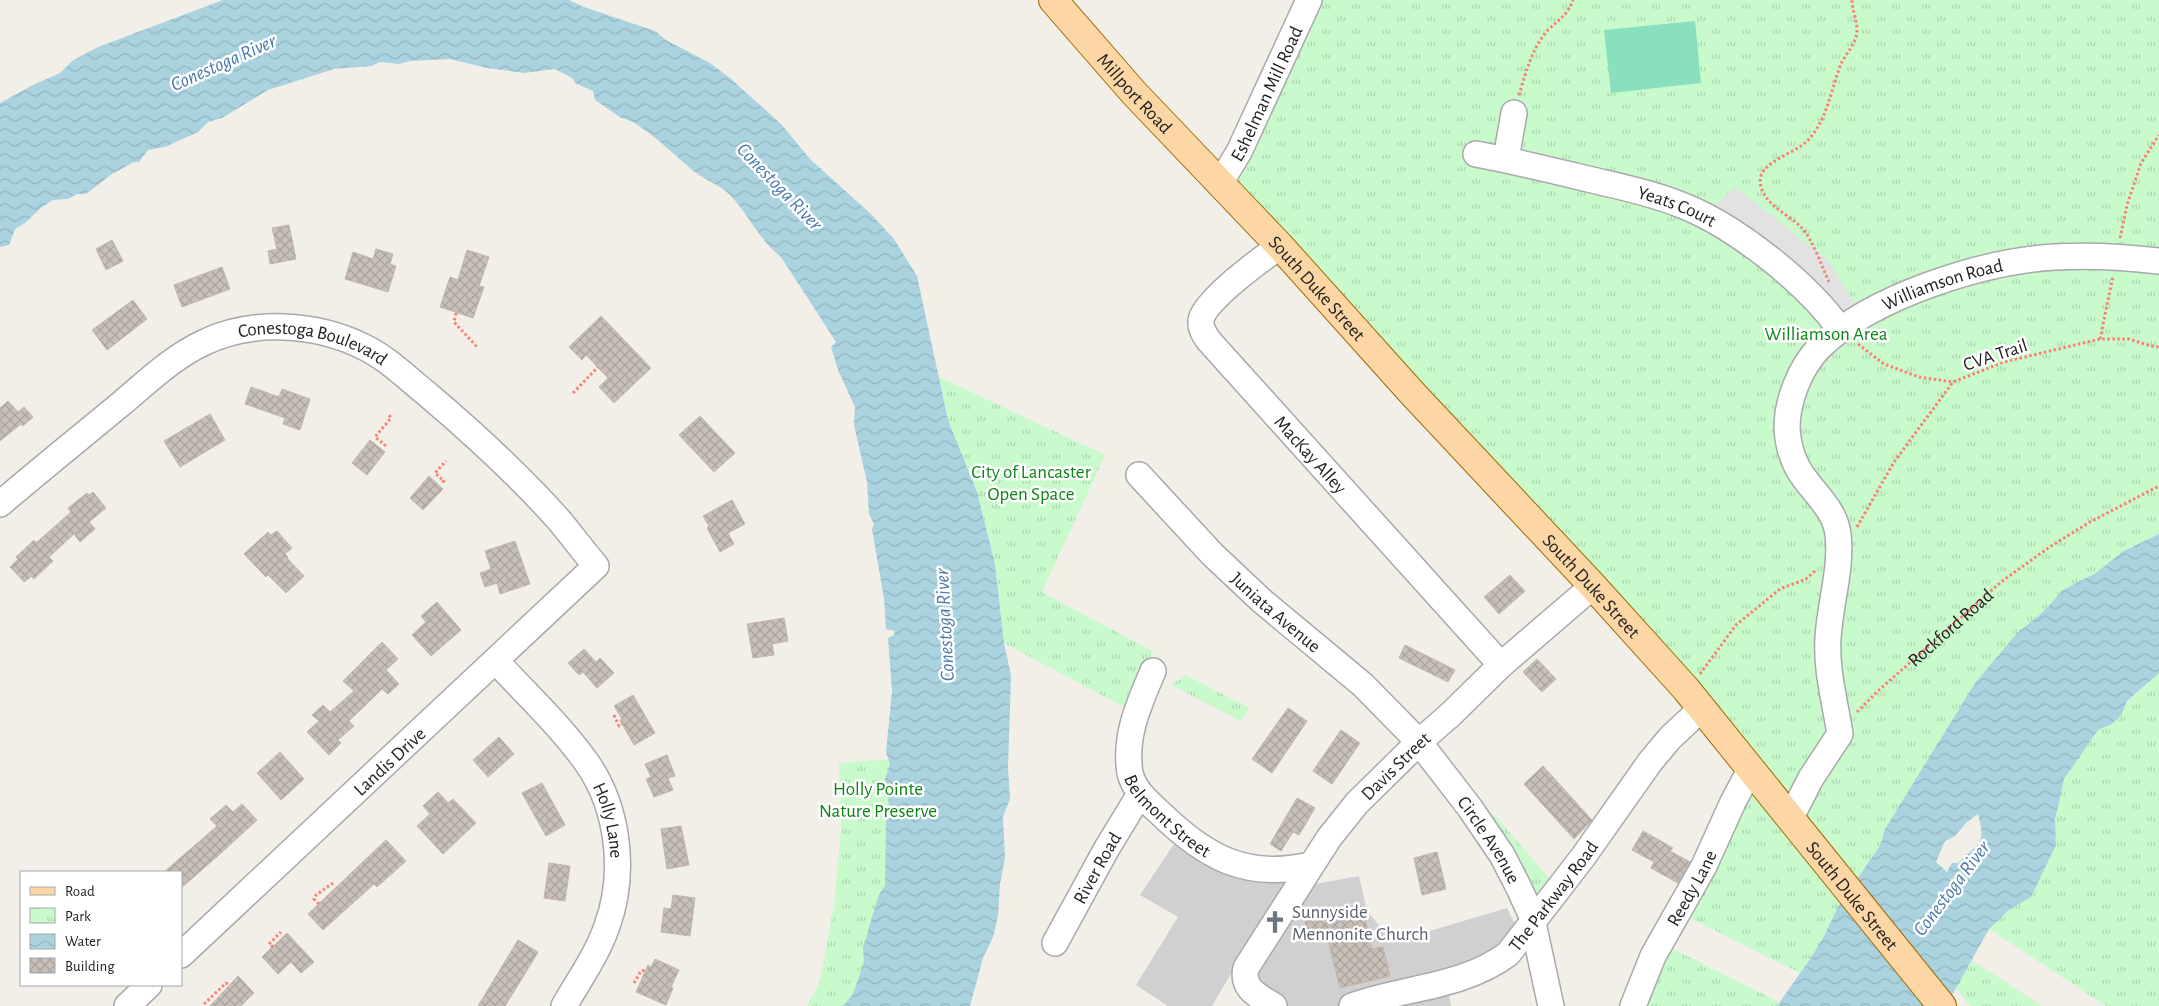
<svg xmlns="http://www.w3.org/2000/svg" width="2159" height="1006" viewBox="0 0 2159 1006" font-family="'Alegreya Sans',sans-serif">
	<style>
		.religious { fill: #d0d0d0 }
		.park { fill: url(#park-tufts) }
		.pitch { fill: #88e0be }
		.parking { fill: #e2e2e2 }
		.water { fill: url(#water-waves); fill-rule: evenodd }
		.building { fill: url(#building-cross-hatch); stroke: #c4b6ab }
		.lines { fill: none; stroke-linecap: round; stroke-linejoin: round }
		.minor-casing { stroke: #a9a9a9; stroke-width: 28 }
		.major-casing { stroke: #a06b00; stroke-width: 30 }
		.path { stroke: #fa8072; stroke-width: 3; stroke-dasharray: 2.5 2.5; stroke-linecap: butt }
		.minor { stroke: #fff; stroke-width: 25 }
		.major { stroke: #fcd6a4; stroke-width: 28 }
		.labels { text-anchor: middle; stroke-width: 5; stroke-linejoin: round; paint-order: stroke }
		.street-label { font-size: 19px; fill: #222; stroke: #fff }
		.park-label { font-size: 19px; fill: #0c8416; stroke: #fff }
		.worship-label { font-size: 19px; fill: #5b616d; stroke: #fff; text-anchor: start }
		.water-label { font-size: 20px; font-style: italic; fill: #4a7aab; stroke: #fff }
	</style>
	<defs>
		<pattern id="park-tufts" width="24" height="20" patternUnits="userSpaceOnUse" patternTransform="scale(1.25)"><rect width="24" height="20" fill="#c8facc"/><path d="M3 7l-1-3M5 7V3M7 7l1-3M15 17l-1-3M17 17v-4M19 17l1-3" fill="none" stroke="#acd6af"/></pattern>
		<pattern id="water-waves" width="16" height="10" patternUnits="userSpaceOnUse" patternTransform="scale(1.25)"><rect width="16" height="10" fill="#aad3df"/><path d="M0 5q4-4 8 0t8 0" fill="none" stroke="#92b5bf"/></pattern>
		<pattern id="building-cross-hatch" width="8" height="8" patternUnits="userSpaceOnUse" patternTransform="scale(1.25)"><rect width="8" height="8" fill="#c7bfb8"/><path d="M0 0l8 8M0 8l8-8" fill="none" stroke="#aba49e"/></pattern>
	</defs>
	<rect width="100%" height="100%" fill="#f2efe9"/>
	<polygon class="religious" points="1176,841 1207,865 1233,876 1256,880 1282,880 1315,884 1359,876 1367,911 1393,942 1507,908 1517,928 1496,954 1507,971 1448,991 1451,1006 1285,1006 1232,972 1212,1006 1168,1006 1136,985 1178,917 1140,895"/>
	<g class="park">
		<polygon points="1318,0 2159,0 2159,534 2122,552 2096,573 2063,590 2043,612 2017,633 1975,683 1886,829 1881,844 1838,907 1823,938 1800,973 1684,915 1764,764 1235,183"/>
		<path d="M939,377L1105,455L1042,592L1154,652C1139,669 1130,685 1124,707L1004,643L995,564L977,492L948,420Z"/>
		<polygon points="2159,673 2159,1006 2106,1006 1989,929 2009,910 2031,897 2056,845 2055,820 2064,779 2098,730 2112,724 2122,714 2127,702"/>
		<polygon points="1186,675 1249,708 1241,721 1171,685"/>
		<polygon points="917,757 887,1006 807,1006 819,985 834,906 841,829 839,763"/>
		<polygon points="1490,810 1551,880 1537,898"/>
		<polygon points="1667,946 1779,1002 1777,1006 1641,1006"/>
		<polygon points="1972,960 2042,1006 1970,1006 1955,987"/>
	</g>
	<polygon class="pitch" points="1695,21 1701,83 1611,93 1604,30"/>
	<polygon class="parking" points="1735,187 1829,261 1858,310 1837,325 1705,215"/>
	<g class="water">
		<path d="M223,0H569L584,7L655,31L666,40L710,63L730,78L781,124L810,159L872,215L894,239L917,276L948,420L977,492L995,564L1004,643L1011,675L1008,767L1010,799L1003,817L1005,858L1000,884L998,916L993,937L983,958L970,1006H843L853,994L864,962L863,948L878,897L885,885L886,820L889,806L885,779L890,764L886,752L892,691L888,638L894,635L895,631L886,629L884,599L872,529L874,524L869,514L867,482L854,425L855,407L838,370L831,347L836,342L781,257C759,240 749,215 730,195C720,185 705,180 695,172C680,160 638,119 621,118L595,100L593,91L575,83L572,78L555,69L524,73L487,68L450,59L410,61L399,64L380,62L371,66L334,69L268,90L222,118L208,122L198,132L165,147L148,150L139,162H134L112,174L86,194H77L68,199L53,200L42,207L25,223L15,229L9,245L0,247V103L31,86L60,73L72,61L98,47Z"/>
		<path d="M2159,534V673L2127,701L2122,714L2112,724L2098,730L2064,779L2055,820L2056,845L2031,897L2009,910L1989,929L1946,1006H1777L1810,959L1823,938L1838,907L1881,844L1885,829L1975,683L2017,633L2043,612L2063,590L2096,573L2122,552ZM1978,814C1987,847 1977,843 1958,863H1952L1947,872L1936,862L1945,841L1955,836L1967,822Z"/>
	</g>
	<g class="building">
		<polygon points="289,225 296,259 270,264 268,251 277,249 272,228"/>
		<polygon points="112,240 123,261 106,270 96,249"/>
		<polygon points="376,249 393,254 390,264 396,266 388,292 345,279 353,252 373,259"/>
		<polygon points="467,250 489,257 479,286 484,287 473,318 440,307 450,277 458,280"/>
		<polygon points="222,267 230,289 182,307 174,285"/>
		<polygon points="133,300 147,319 107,350 92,330"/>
		<polygon points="601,316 651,368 614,403 599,387 608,378 586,355 582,360 569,347"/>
		<polygon points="251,387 279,397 282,389 310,399 300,430 283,424 285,418 245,404"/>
		<polygon points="8,401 18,412 24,407 33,417 23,426 21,424 0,441 0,408"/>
		<polygon points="210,414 225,440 180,467 164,441"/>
		<polygon points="700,416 735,453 714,472 679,435"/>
		<polygon points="370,440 385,452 367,475 352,463"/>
		<polygon points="429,476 443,489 423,510 410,498"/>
		<polygon points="93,492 106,508 89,522 95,529 80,542 74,534 49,557 53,561 34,579 32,576 24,582 10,567 18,559 16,557 34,540 36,543 62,520 71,512 68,508 87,493 89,495"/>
		<polygon points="732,500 745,524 728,533 734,544 720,552 707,528 709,526 703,516"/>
		<polygon points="277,531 292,548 285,554 288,557 287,558 304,576 286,593 268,575 266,577 244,554 268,532 271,535"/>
		<polygon points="515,541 530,584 500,594 497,583 485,587 480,573 491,569 485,551"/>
		<polygon points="1510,575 1525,591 1499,614 1484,597"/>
		<polygon points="437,602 461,630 431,656 412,635 426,622 421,616"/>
		<polygon points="784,618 788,641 772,644 774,655 753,658 747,624"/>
		<polygon points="382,642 398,659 386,670 399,684 388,694 382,689 349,721 354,726 338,740 341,743 329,755 307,732 319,721 312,715 323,705 330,712 354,691 343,681"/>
		<polygon points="1405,645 1455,670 1448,682 1399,658"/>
		<polygon points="584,649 596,662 600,658 614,673 597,688 583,672 579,675 568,663"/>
		<polygon points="1537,659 1556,679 1542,692 1523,672"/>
		<polygon points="633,695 655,733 634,745 620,720 622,719 614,706"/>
		<polygon points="1288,708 1307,721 1272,773 1252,759"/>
		<polygon points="1341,730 1360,743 1332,784 1313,771"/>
		<polygon points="499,737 514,754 488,777 473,760"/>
		<polygon points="280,752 304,779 281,800 257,773"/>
		<polygon points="667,755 675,776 668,778 673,790 654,797 646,779 651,777 645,764"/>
		<polygon points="1543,766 1592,820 1574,839 1524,784"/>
		<polygon points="542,783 565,825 546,836 522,793"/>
		<polygon points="438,792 448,803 453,799 476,823 443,854 417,826 430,814 423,806"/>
		<polygon points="1297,798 1315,808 1299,835 1293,832 1281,851 1270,844"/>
		<polygon points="242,804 257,820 219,855 181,888 181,872 164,872 217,826 210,819 226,805 233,812"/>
		<polygon points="681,826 689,865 667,869 661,829"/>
		<polygon points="1643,831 1673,848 1670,851 1690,862 1678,883 1651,868 1654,862 1632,850"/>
		<polygon points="386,840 406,861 377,887 374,884 323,930 308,914"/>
		<polygon points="1437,852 1446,889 1422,895 1414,858"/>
		<polygon points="549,863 570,866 565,901 544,898"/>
		<polygon points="673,895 695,898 690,936 661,932 664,908 671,909"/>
		<polygon points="1362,906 1372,949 1383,947 1390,976 1340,988 1327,936 1310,941 1305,921"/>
		<polygon points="287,933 314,962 301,973 291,962 278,974 262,957"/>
		<polygon points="518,940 538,952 534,959 505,1006 478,1006"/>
		<polygon points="655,959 679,970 671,987 673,988 666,1005 636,992 648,965 651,967"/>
		<polygon points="238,976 254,993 241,1006 210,1006"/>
	</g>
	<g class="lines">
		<defs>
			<g id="minor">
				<path id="s2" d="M1476,154C1514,161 1551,170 1588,179C1617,186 1648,192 1676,203C1732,223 1805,281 1840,329"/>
				<polyline points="1506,159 1514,113"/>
				<path id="s3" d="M1220,183L1239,152L1309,0"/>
				<path id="s4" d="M1280,246C1263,258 1204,300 1201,320C1200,328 1204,334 1209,341L1501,665"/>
				<path id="s5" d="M1139,475L1212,554L1262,601L1363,685L1419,742L1470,808L1502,855L1518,886L1531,914L1551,1006"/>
				<path id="s6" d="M0,504C40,470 81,437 122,403C147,382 173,357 203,343C252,319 316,323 364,347C387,358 407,378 427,394C473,433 518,474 558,519C571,534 583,551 596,566L181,955"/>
				<path id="s7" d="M496,661C526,694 561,726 587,763C619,809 626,874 607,926C597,955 579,980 564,1006"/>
				<path id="s8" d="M1153,671C1139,704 1124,736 1130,773C1134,790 1147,801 1159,812C1205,857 1246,880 1311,865"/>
				<path id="s9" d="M1790,819L1811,778L1840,734C1835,702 1826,670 1828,638C1830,603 1842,569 1838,534C1835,511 1818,497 1805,479C1794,465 1788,446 1787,428C1787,401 1800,367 1820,347C1871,297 1983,261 2055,257C2088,255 2126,257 2159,261"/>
				<path id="s10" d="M1055,943L1107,848L1140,794"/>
				<polyline points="127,1006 149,985"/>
				<path id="s11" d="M1274,1006C1259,996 1241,989 1246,968L1329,838L1357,803L1419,742L1450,715L1501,665L1593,586"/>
				<path id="s12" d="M1352,1006C1404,987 1462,988 1508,954L1583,857L1650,762L1670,738L1701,709"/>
				<path id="s13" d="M1633,1006L1653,956L1704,866L1733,802L1750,770"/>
			</g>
			<g id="major">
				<path id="s14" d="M1053,0L1134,93L1280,246L1413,394L1593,586L1686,689L1942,1006"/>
			</g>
		</defs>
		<use href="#minor" class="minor-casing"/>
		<use href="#major" class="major-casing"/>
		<g class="path">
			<path d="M1519,95C1526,72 1532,48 1548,30C1559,19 1567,16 1573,0"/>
			<polyline points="2120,238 2127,205 2141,163 2159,135"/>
			<path d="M1829,282C1823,269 1812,238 1802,228C1790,216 1770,207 1763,192C1748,162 1796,156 1810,138C1828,117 1831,89 1841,64C1846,53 1857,43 1857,30C1857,20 1852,10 1852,0"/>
			<polyline points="456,313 454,322 477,347"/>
			<polyline points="2100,339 2113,276"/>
			<polyline points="1858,344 1884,364 1919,377 1953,382"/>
			<polyline points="573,393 598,367"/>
			<polyline points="384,446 385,445 375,437 391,418 389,415"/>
			<polyline points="442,482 444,481 435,473 446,461"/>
			<polyline points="1857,527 1894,462 1953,382 2004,362 2100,339 2129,339 2151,346 2159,347"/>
			<polyline points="1700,674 1736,625 1780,589 1806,579 1816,570"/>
			<path id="s1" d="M1857,712L1879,690L2001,582L2051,546L2090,522L2159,486"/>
			<polyline points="614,715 619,726 622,724"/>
			<polyline points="319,904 314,899 316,895 333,883"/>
			<polyline points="273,947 269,944 281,932"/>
			<polyline points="634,983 641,971 646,970"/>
			<polyline points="204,1004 226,983 229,985"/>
		</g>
		<use href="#minor" class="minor"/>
		<use href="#major" class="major"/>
	</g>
	<defs>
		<symbol id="church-bare" viewBox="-9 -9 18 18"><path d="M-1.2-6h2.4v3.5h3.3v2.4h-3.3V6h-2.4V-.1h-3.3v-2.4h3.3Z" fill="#6b7280" stroke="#fff" stroke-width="2.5" paint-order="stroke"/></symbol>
	</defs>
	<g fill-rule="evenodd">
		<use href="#church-bare" x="1259" y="906" width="32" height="32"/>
	</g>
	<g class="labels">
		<g class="street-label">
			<text dy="7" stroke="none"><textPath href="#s3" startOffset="101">Eshelman Mill Road</textPath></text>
			<text dy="7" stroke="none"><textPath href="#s14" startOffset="124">Millport Road</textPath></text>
			<text dy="7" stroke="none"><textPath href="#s2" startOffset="208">Yeats Court</textPath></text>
			<text dy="7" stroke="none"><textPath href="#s9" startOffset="649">Williamson Road</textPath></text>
			<text dy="7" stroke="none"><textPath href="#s14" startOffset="391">South Duke Street</textPath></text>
			<text dy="7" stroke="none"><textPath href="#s6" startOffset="374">Conestoga Boulevard</textPath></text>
			<text transform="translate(1995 354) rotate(-18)" y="7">CVA Trail</text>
			<text dy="7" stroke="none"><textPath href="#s4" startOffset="285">MacKay Alley</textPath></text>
			<text dy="7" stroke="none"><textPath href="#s14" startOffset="796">South Duke Street</textPath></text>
			<text dy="7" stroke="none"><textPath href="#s5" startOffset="194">Juniata Avenue</textPath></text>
			<text dy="7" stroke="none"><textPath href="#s1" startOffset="126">Rockford Road</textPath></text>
			<text transform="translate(389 761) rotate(-43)" y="7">Landis Drive</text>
			<text dy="7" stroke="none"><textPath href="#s11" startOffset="304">Davis Street</textPath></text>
			<text dy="7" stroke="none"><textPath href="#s8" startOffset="164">Belmont Street</textPath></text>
			<text dy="7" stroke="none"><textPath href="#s7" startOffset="199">Holly Lane</textPath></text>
			<text dy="7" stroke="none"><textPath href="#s5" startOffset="508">Circle Avenue</textPath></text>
			<text dy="7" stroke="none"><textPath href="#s10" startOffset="86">River Road</textPath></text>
			<text dy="7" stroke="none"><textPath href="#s13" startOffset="132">Reedy Lane</textPath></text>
			<text dy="7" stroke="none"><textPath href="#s12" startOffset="239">The Parkway Road</textPath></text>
			<text dy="7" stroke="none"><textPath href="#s14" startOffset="1201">South Duke Street</textPath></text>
		</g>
		<g class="park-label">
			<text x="1826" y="340">Williamson Area</text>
			<text x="1031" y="478">City of Lancaster<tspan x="1031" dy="22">Open Space</tspan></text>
			<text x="878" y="795">Holly Pointe<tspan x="878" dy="22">Nature Preserve</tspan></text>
		</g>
		<g class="worship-label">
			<text x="1292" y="918">Sunnyside<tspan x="1292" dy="22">Mennonite Church</tspan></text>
		</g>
		<g class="water-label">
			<text transform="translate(223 62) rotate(-24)" y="7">Conestoga River</text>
			<text transform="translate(780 186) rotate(46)" y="7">Conestoga River</text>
			<text transform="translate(944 625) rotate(-93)" y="7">Conestoga River</text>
			<text transform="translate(1951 888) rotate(-53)" y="7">Conestoga River</text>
		</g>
	</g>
	<rect x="20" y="871" width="162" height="115" fill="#ffffff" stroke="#a7a7a7"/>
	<rect x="30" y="887" width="25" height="8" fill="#fcd6a4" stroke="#a7a7a7"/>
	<text x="65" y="896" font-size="15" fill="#222222">Road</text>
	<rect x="30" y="908" width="25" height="15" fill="url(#park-tufts)" stroke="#a7a7a7"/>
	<text x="65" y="921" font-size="15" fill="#222222">Park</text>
	<rect x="30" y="934" width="25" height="15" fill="url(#water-waves)" stroke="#a7a7a7"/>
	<text x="65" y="946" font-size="15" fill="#222222">Water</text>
	<rect x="30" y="958" width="25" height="15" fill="url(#building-cross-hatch)" stroke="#a7a7a7"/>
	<text x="65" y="971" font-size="15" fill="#222222">Building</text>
</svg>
